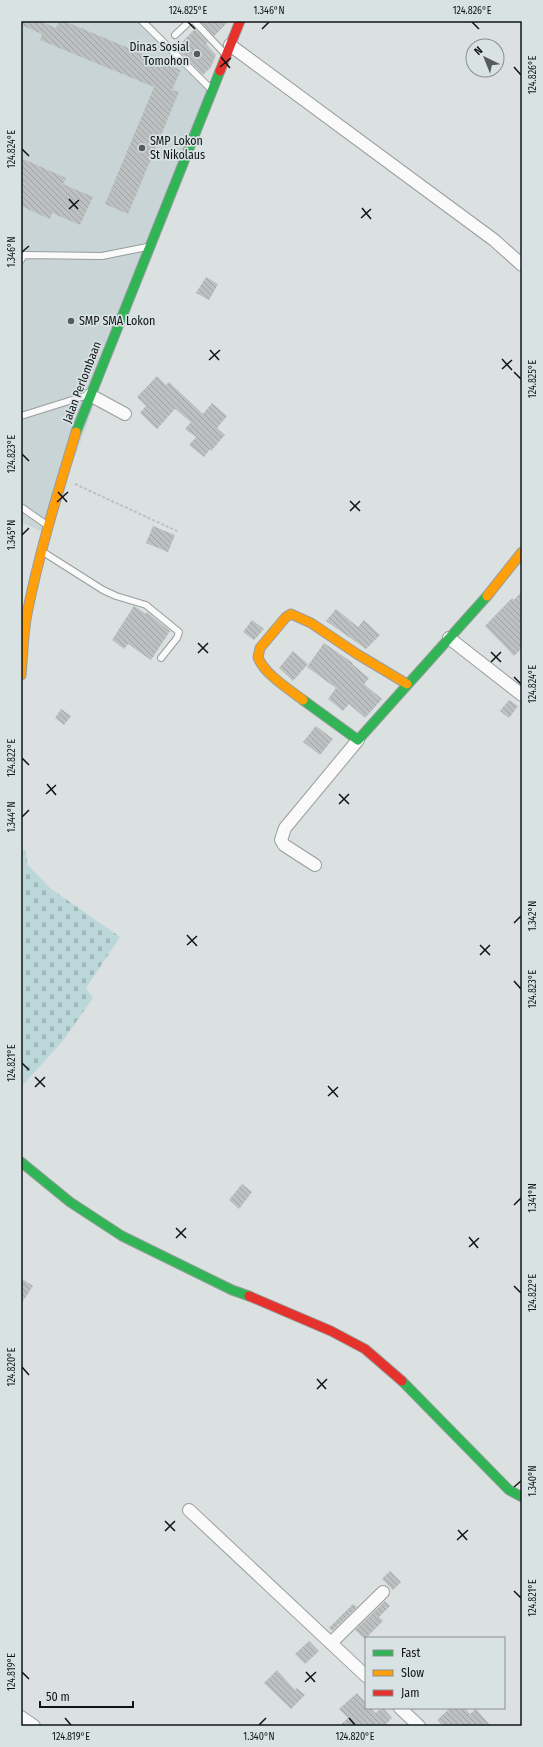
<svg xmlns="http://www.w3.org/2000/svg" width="543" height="1747" viewBox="0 0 543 1747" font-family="'Fira Sans Condensed',sans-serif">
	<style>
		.built { fill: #c8d4d6 }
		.cemetery { fill: url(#cemetery-stones) }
		.building { fill: url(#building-back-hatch) }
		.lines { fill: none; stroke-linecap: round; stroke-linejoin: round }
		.lane-casing { stroke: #999d9d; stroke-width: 8 }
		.street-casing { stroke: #999d9d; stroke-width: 14 }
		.fast-casing { stroke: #999d9d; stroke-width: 11 }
		.slow-casing { stroke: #999d9d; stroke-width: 11 }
		.jam-casing { stroke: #999d9d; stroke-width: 11 }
		.path { stroke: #bfc0c0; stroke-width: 2; stroke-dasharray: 3 2; stroke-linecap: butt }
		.lane { stroke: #fafafa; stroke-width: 6 }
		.street { stroke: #fafafa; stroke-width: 12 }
		.fast { stroke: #30b455; stroke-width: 9 }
		.slow { stroke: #ff9f0a; stroke-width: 9 }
		.jam { stroke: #e5322d; stroke-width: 9 }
		.ticks { fill: none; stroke: #111415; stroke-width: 1.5 }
		.poi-dot { fill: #585b5c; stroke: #d9e2e3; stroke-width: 1.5 }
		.labels { text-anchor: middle; stroke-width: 3.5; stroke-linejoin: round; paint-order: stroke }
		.poi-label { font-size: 12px; fill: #111415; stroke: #d9e2e3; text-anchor: start }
		.street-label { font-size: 12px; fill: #111415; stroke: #d9e2e3 }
		.neatline { fill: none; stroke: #111415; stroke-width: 1.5 }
		.ticks-label { font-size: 10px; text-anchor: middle; fill: #111415 }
	</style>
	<defs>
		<pattern id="cemetery-stones" width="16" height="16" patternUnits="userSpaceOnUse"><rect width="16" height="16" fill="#bcd7da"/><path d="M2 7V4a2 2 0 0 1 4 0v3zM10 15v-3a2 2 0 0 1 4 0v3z" fill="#a1b8ba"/></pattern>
		<pattern id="building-back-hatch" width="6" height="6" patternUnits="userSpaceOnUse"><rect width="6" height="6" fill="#bcc0c1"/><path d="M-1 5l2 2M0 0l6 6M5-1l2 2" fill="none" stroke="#a1a4a5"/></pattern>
	</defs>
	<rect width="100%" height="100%" fill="#dbe0e1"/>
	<polygon class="built" points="21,21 149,21 213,91 151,247 47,534 21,522"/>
	<polygon class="cemetery" points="21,850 26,850 27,864 50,888 120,937 86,988 93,998 62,1042 21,1087"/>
	<g class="building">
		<polygon points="21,21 40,21 56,28 59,21 64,21 181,70 172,90 179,92 128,214 105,204 154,87 40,40 42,34 21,25"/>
		<polygon points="203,21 229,21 214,36 201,22"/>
		<polygon points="195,29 208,42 206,44 216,55 211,67 203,75 176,48"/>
		<polygon points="21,158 66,178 63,184 93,197 80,225 52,213 50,219 21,206"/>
		<polygon points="206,277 218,284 209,300 196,293"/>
		<polygon points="157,376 166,385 169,382 203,414 212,403 227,416 217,428 225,435 211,451 210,449 204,457 189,445 196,437 185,429 191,422 175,409 157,429 140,413 146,406 137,397"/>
		<polygon points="153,526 175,535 168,552 146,543"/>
		<polygon points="522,591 522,648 514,656 485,626 512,598 514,600"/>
		<polygon points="134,606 146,614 147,612 170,631 151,660 128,644 124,649 112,640"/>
		<polygon points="336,609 358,627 364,620 380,635 366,649 326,621"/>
		<polygon points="252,620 264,629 254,640 243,632"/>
		<polygon points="324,643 353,663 352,664 369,678 364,684 382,699 365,718 349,704 343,711 328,699 336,688 307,667"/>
		<polygon points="293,651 308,664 293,681 279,668"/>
		<polygon points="509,700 518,706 509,718 500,711"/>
		<polygon points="61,709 71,716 64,725 55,718"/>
		<polygon points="316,726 333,739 320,755 303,742"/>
		<polygon points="242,1184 252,1192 239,1209 229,1200"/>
		<polygon points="21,1278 33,1286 21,1304"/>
		<polygon points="390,1571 401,1582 393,1590 382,1579"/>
		<polygon points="385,1601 390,1606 379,1617 383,1621 365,1639 355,1630"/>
		<polygon points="353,1604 357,1607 332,1631 329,1628"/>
		<polygon points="309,1641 319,1651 305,1664 295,1654"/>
		<polygon points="277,1670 295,1690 297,1688 305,1695 291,1709 264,1683"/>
		<polygon points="357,1693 366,1703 366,1708 371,1708 375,1713 383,1708 392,1718 384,1726 339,1726 348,1718 339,1709"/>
		<polygon points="450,1708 465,1708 470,1714 476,1709 491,1726 443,1726 437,1720"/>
	</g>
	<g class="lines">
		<defs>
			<g id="lane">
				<polyline points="142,21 212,90"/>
				<polyline points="194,21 226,55"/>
				<polyline points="175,35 190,21"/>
				<polyline points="21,260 24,255 102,256 147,247"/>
				<polyline points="21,416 88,395"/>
				<polyline points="21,507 47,525"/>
				<polyline points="43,552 103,590 116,596 146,605 179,632 177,638 161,658"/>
			</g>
			<g id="street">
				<polyline points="230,45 494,240 522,265"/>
				<polyline points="90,395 125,414"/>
				<polyline points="449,638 522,695"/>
				<polyline points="315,865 284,845 281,840 285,828 358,740"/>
				<polyline points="189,1510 366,1676"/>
				<polyline points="331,1643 383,1592"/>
				<polyline points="400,1708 419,1726"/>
				<polyline points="21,1717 34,1726"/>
			</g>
			<g id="fast">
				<polyline points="76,432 220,71"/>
				<polyline points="303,700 358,740 487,596"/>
				<polyline points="21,1162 70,1202 122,1236 232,1290 249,1296"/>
				<polyline points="402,1381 509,1490 522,1497"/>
			</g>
			<g id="slow">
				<polyline points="487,596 522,552"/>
				<path d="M21,675C23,655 23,634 27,614C39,553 58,492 76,432"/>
				<path d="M303,700C290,690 263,673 258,657L260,648L286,617L291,614L311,623L357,654L407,684"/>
			</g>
			<g id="jam">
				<polyline points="220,71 240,21"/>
				<polyline points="249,1296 331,1331 365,1349 402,1381"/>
			</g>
		</defs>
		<use href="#lane" class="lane-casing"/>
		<use href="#street" class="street-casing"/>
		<use href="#fast" class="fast-casing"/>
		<use href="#slow" class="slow-casing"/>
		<use href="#jam" class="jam-casing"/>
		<polyline class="path" points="75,484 177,531"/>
		<use href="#lane" class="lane"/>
		<use href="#street" class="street"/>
		<use href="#fast" class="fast"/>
		<use href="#slow" class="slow"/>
		<use href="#jam" class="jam"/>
	</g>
	<path class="ticks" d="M188,22L195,29M472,22L479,29M262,29L269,22M221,57L230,68M220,67L231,58M514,67L521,75M22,149L29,156M69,199L78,209M362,208L371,219M69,209L79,200M361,218L371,209M22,252L29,246M210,350L219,360M502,359L512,370M209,360L220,350M502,369L512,360M514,372L521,379M22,454L29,461M58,492L67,502M350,501L360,511M57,502L68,492M350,511L360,501M22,535L29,528M198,643L208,653M491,652L501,662M198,653L208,643M491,662L501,652M514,677L521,684M22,758L29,765M47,784L56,795M46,794L56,785M339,794L349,804M339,804L349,794M22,817L29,810M514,923L521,916M187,935L197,946M187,945L197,936M480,945L490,955M480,955L490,945M514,981L521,989M22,1063L29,1070M35,1077L45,1087M328,1086L338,1097M35,1087L45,1077M328,1096L338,1087M514,1205L521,1198M176,1228L186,1238M469,1237L478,1248M176,1238L186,1228M469,1247L479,1238M514,1286L521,1293M22,1367L29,1375M317,1379L326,1389M317,1389L327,1379M514,1487L521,1481M165,1521L175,1531M458,1530L467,1540M165,1531L175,1521M457,1540L468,1530M514,1591L521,1598M22,1672L29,1679M306,1672L315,1682M305,1682L316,1672M65,1718L71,1725M349,1718L355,1725M259,1725L266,1718"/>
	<g class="poi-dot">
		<circle cx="197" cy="54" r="4"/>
		<circle cx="142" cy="148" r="4"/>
		<circle cx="71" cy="321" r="4"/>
	</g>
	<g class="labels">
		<g class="poi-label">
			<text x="189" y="51" text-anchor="end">Dinas Sosial<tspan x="189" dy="14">Tomohon</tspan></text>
			<text x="150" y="145">SMP Lokon<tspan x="150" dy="14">St Nikolaus</tspan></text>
			<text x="79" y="325">SMP SMA Lokon</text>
		</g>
		<g class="street-label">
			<text transform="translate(82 382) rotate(-69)" y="4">Jalan Perlombaan</text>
		</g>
	</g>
	<rect width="543" height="1747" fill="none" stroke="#d9e2e3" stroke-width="44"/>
	<rect x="365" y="1637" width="140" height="72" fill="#d9e2e3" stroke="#899091"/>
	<rect x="373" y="1650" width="20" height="6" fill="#30b455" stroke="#899091"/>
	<text x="401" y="1657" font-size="12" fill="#111415">Fast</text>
	<rect x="373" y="1670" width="20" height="6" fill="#ff9f0a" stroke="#899091"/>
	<text x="401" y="1677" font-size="12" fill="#111415">Slow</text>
	<rect x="373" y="1690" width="20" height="6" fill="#e5322d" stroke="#899091"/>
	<text x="401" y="1697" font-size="12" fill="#111415">Jam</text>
	<g transform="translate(485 58) rotate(317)"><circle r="19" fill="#d9e2e3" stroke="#899091"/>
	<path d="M0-3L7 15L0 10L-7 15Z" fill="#585b5c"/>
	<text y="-6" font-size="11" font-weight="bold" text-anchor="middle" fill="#111415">N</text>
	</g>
	<path d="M40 1701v6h93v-6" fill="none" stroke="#111415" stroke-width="2"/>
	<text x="46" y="1701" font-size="12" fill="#111415" stroke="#d9e2e3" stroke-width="3" paint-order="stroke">50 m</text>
	<rect x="22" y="22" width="499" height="1703" class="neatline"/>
	<g class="ticks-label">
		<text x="188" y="14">124.825°E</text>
		<text x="269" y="14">1.346°N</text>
		<text x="472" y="14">124.826°E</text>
		<text transform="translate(532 75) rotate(-90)" y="4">124.826°E</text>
		<text transform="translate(11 149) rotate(-90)" y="4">124.824°E</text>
		<text transform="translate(11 252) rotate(-90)" y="4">1.346°N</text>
		<text transform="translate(532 379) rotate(-90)" y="4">124.825°E</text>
		<text transform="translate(11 454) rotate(-90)" y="4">124.823°E</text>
		<text transform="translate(11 535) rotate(-90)" y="4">1.345°N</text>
		<text transform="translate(532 684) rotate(-90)" y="4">124.824°E</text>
		<text transform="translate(11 758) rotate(-90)" y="4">124.822°E</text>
		<text transform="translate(11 817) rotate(-90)" y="4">1.344°N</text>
		<text transform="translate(532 916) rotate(-90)" y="4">1.342°N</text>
		<text transform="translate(532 989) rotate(-90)" y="4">124.823°E</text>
		<text transform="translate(11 1063) rotate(-90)" y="4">124.821°E</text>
		<text transform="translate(532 1198) rotate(-90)" y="4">1.341°N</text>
		<text transform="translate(532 1293) rotate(-90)" y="4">124.822°E</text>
		<text transform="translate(11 1367) rotate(-90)" y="4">124.820°E</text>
		<text transform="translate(532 1481) rotate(-90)" y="4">1.340°N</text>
		<text transform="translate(532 1598) rotate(-90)" y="4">124.821°E</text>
		<text transform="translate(11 1672) rotate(-90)" y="4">124.819°E</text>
		<text x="71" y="1740">124.819°E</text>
		<text x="259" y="1740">1.340°N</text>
		<text x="355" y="1740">124.820°E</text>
	</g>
</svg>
